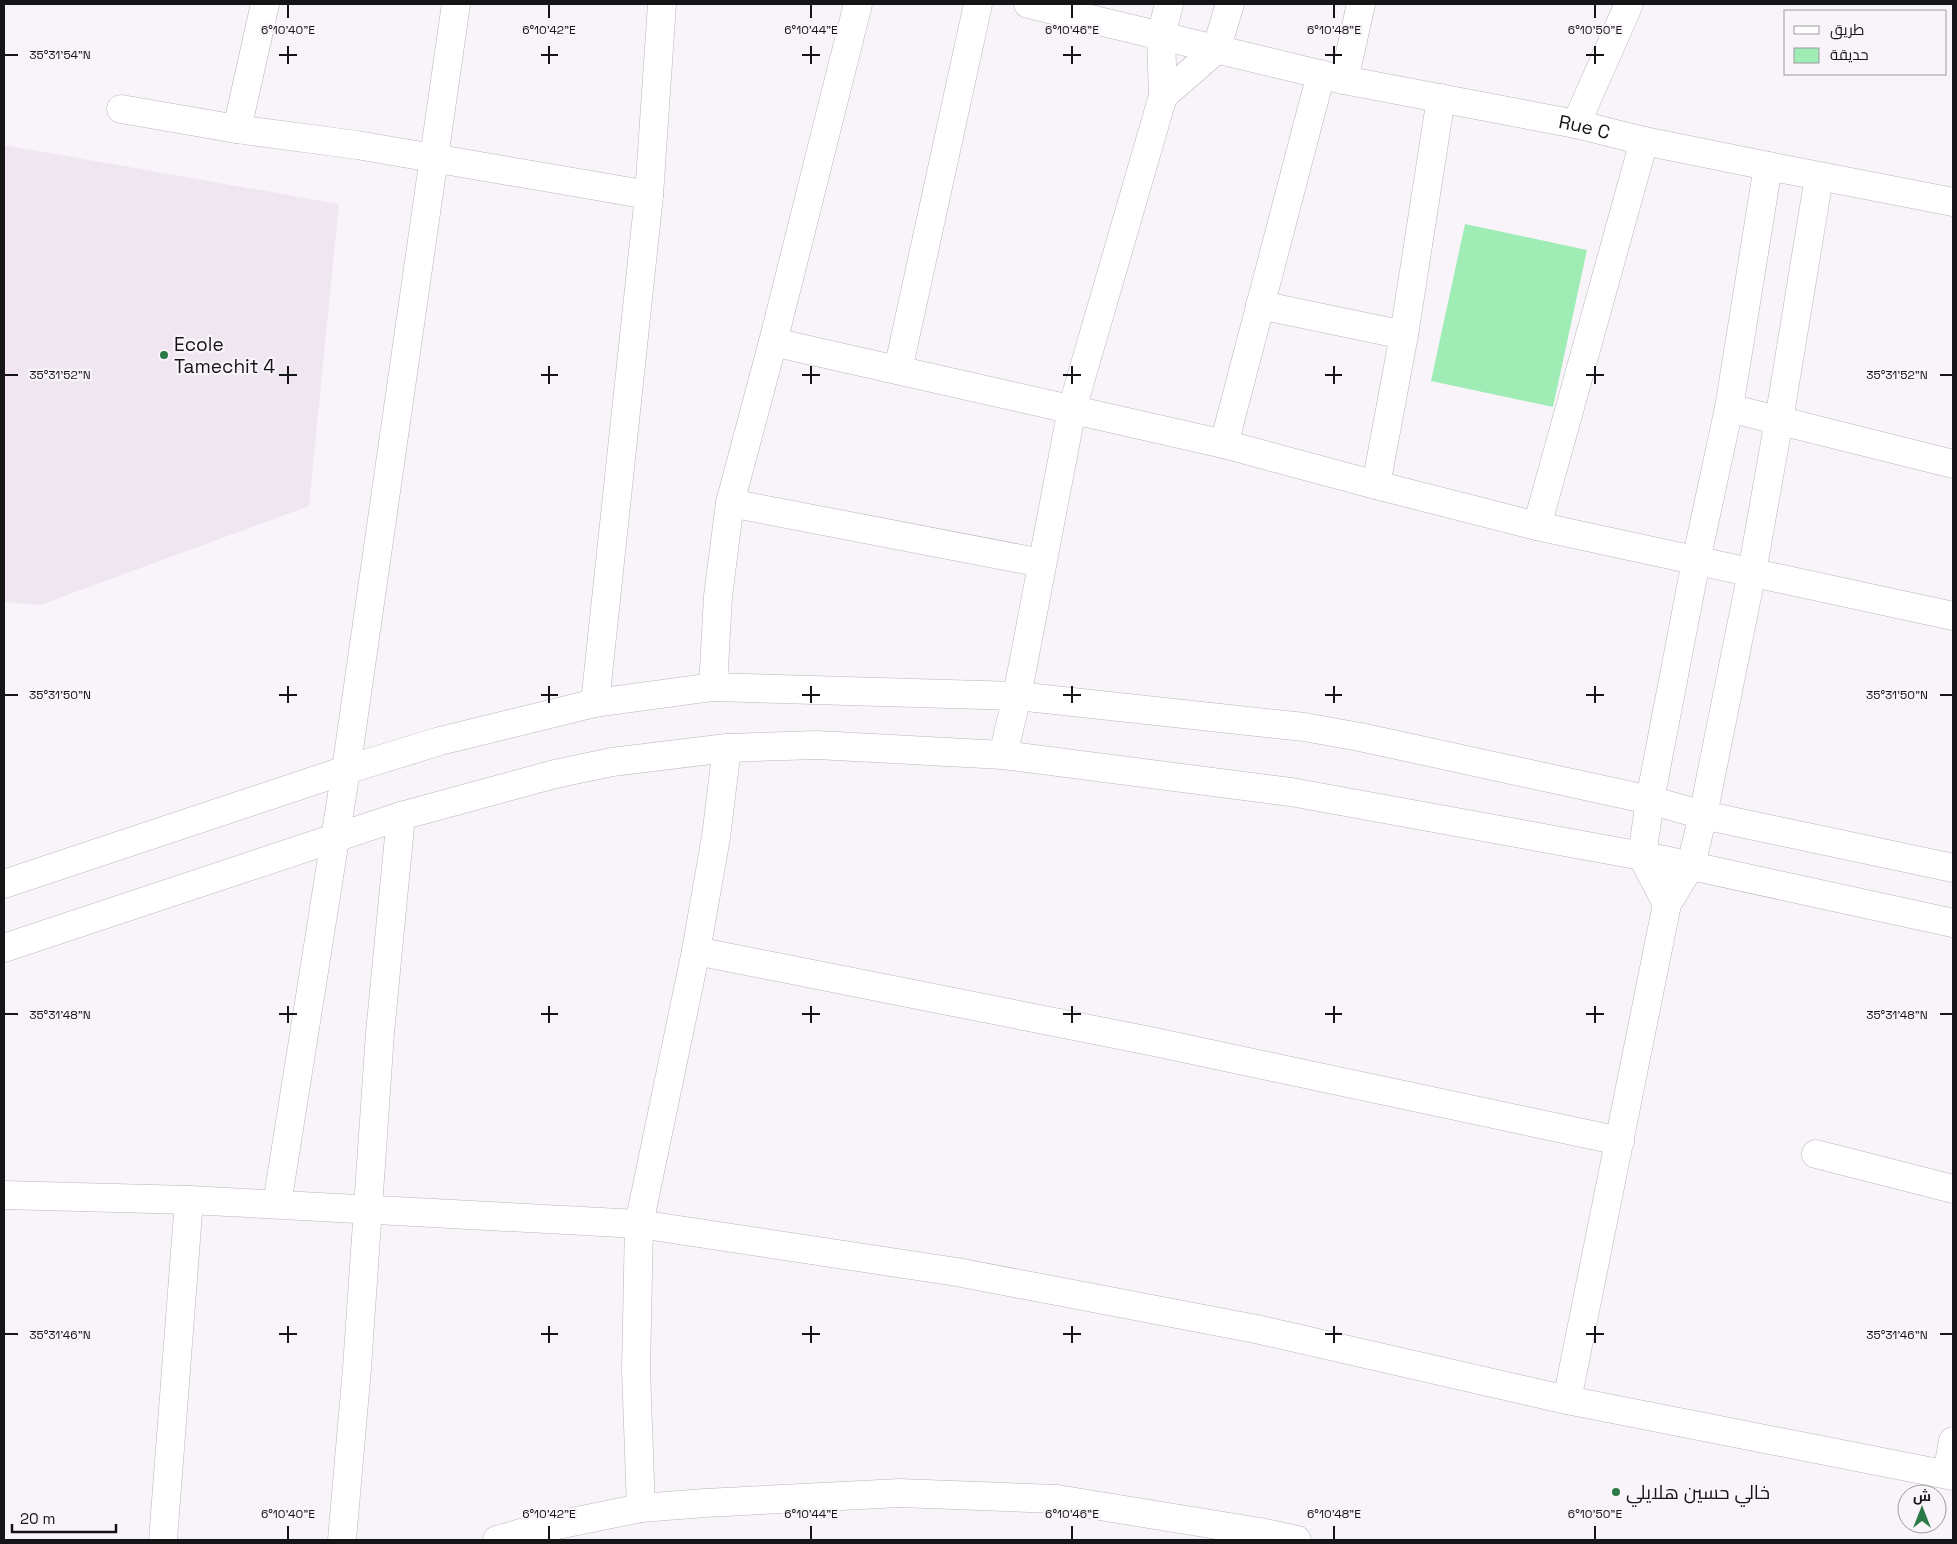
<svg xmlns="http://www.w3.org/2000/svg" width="1957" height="1544" viewBox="0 0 1957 1544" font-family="'Space Grotesk',Cairo,sans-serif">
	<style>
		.built { fill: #efe6f2 }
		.green { fill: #9fecb5 }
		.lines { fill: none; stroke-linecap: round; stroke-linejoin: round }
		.minor-casing { stroke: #b9b5bb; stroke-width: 29 }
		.major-casing { stroke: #b9b5bb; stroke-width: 29 }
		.highway-casing { stroke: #b9b5bb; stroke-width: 29 }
		.minor { stroke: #fff; stroke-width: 28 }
		.major { stroke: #fff; stroke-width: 28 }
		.highway { stroke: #fff; stroke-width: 28 }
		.ticks { fill: none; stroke: #151416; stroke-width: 2 }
		.poi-dot { fill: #2c7948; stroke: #f8f4fa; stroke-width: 2 }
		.labels { text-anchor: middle; stroke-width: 4.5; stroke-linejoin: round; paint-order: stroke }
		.street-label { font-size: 19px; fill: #151416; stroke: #f8f4fa }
		.poi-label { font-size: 19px; fill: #151416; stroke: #f8f4fa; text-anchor: start }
		.ticks-label { font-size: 12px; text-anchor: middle; fill: #151416; stroke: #f8f4fa; stroke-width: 4.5; stroke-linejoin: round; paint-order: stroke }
	</style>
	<rect width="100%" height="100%" fill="#f8f4fa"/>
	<polygon class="built" points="4,145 339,204 309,506 40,605 4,602"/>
	<polygon class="green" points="1465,224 1587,250 1553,407 1431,381"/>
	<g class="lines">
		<defs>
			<g id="minor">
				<path id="s1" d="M1028,4L1344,80L1576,124L1644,141L1768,166L1953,202"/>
				<polyline points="1344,80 1361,4"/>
				<polyline points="1163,96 1216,50 1230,4"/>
				<polyline points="121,109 237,129 357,145 649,195"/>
				<polyline points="1576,124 1629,4"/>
				<polyline points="237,129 265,4"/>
				<polyline points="1260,305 1404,335"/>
				<polyline points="773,342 1224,444 1376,485 1537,526 1953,616"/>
				<polyline points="898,370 978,4"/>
				<polyline points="1729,408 1953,464"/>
				<polyline points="1224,444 1321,74"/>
				<polyline points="1376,485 1404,335 1441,98"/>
				<polyline points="730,503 1042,563"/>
				<polyline points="1537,526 1644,141"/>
				<polyline points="713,687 718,596 730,503 773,342 858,4"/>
				<polyline points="595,703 649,195 662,4"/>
				<polyline points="1003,755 1017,696 1072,409 1163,96 1161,36 1169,4"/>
				<polyline points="1667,904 1642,856 1650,800 1696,561 1729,408 1768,166"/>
				<polyline points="696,951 1150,1041 1620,1141"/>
				<polyline points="1816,1154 1953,1189"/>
				<polyline points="4,1195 189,1200 639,1224 957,1272 1256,1329 1567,1400 1953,1476"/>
				<polyline points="277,1204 346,770 456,4"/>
				<polyline points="1567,1400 1667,904 1691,865 1703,815 1752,572 1779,420 1819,177"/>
				<polyline points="1947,1474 1953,1441"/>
				<polyline points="641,1508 636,1370 639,1224 696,951 716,837 727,748"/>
				<polyline points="163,1540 189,1200"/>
				<polyline points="342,1540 357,1368 380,1033 401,816"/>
			</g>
			<g id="major">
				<polyline points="4,884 346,770 440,741 595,703 713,687 1017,696 1304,727 1360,737 1650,800 1703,815 1953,868"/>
				<polyline points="4,948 401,816 555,774 612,762 727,748 817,745 1003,755 1291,792 1664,860 1953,923"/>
			</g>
			<polyline id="highway" points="497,1540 528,1531 641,1508 705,1503 900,1493 1057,1499 1260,1532 1297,1540"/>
		</defs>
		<use href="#minor" class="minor-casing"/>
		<use href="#major" class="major-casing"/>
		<use href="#highway" class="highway-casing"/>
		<use href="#minor" class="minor"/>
		<use href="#major" class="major"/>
		<use href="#highway" class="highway"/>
	</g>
	<path class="ticks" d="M288,5V18M549,5V18M811,5V18M1072,5V18M1334,5V18M1595,5V18M288,46V64M549,46V64M811,46V64M1072,46V64M1334,46V64M1595,46V64M5,55H18M279,55H297M541,55H558M802,55H820M1063,55H1081M1325,55H1342M1586,55H1604M288,366V384M549,366V384M811,366V384M1072,366V384M1334,366V384M1595,366V384M5,375H18M279,375H297M541,375H558M802,375H820M1063,375H1081M1325,375H1342M1586,375H1604M1940,375H1952M288,686V703M549,686V703M811,686V703M1072,686V703M1334,686V703M1595,686V703M5,695H18M279,695H297M541,695H558M802,695H820M1063,695H1081M1325,695H1342M1586,695H1604M1940,695H1952M288,1006V1023M549,1006V1023M811,1006V1023M1072,1006V1023M1334,1006V1023M1595,1006V1023M5,1014H18M279,1014H297M541,1014H558M802,1014H820M1063,1014H1081M1325,1014H1342M1586,1014H1604M1940,1014H1952M288,1326V1343M549,1326V1343M811,1326V1343M1072,1326V1343M1334,1326V1343M1595,1326V1343M5,1334H18M279,1334H297M541,1334H558M802,1334H820M1063,1334H1081M1325,1334H1342M1586,1334H1604M1940,1334H1952M288,1526V1539M549,1526V1539M811,1526V1539M1072,1526V1539M1334,1526V1539M1595,1526V1539"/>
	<g class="poi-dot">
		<circle cx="164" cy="355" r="5"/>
		<circle cx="1616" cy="1492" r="5"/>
	</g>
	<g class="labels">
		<g class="street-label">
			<text dy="7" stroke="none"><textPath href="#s1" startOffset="570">Rue C</textPath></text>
		</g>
		<g class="poi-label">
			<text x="174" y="351">Ecole<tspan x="174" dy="22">Tamechit 4</tspan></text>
			<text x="1626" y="1499">خالي حسين هلايلي</text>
		</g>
	</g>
	<g class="ticks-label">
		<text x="288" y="34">6°10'40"E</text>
		<text x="549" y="34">6°10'42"E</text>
		<text x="811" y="34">6°10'44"E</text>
		<text x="1072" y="34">6°10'46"E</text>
		<text x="1334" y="34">6°10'48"E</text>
		<text x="1595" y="34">6°10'50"E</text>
		<text x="60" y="59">35°31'54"N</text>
		<text x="60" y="379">35°31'52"N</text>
		<text x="1897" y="379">35°31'52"N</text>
		<text x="60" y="699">35°31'50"N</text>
		<text x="1897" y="699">35°31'50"N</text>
		<text x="60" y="1019">35°31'48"N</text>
		<text x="1897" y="1019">35°31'48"N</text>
		<text x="60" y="1339">35°31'46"N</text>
		<text x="1897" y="1339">35°31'46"N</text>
		<text x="288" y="1518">6°10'40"E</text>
		<text x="549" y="1518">6°10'42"E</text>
		<text x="811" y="1518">6°10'44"E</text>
		<text x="1072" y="1518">6°10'46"E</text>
		<text x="1334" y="1518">6°10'48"E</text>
		<text x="1595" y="1518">6°10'50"E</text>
	</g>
	<rect width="1957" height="1544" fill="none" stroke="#151416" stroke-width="10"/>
	<rect x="1784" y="10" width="162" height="65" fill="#f8f4fa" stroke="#9d9a9f"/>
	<rect x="1794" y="26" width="25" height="8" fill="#ffffff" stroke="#9d9a9f"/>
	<text x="1830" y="35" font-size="15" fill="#151416">طريق</text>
	<rect x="1794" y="48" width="25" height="15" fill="#9fecb5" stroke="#9d9a9f"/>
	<text x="1830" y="60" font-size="15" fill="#151416">حديقة</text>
	<g transform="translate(1922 1509)"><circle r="24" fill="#f8f4fa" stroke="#9d9a9f"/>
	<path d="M0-4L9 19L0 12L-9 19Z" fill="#2c7948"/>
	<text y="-8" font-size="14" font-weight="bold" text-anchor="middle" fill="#151416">ش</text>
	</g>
	<path d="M12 1524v8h104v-8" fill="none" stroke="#151416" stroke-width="2.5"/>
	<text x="20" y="1524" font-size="15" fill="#151416" stroke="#f8f4fa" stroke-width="4" paint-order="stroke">20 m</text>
</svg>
